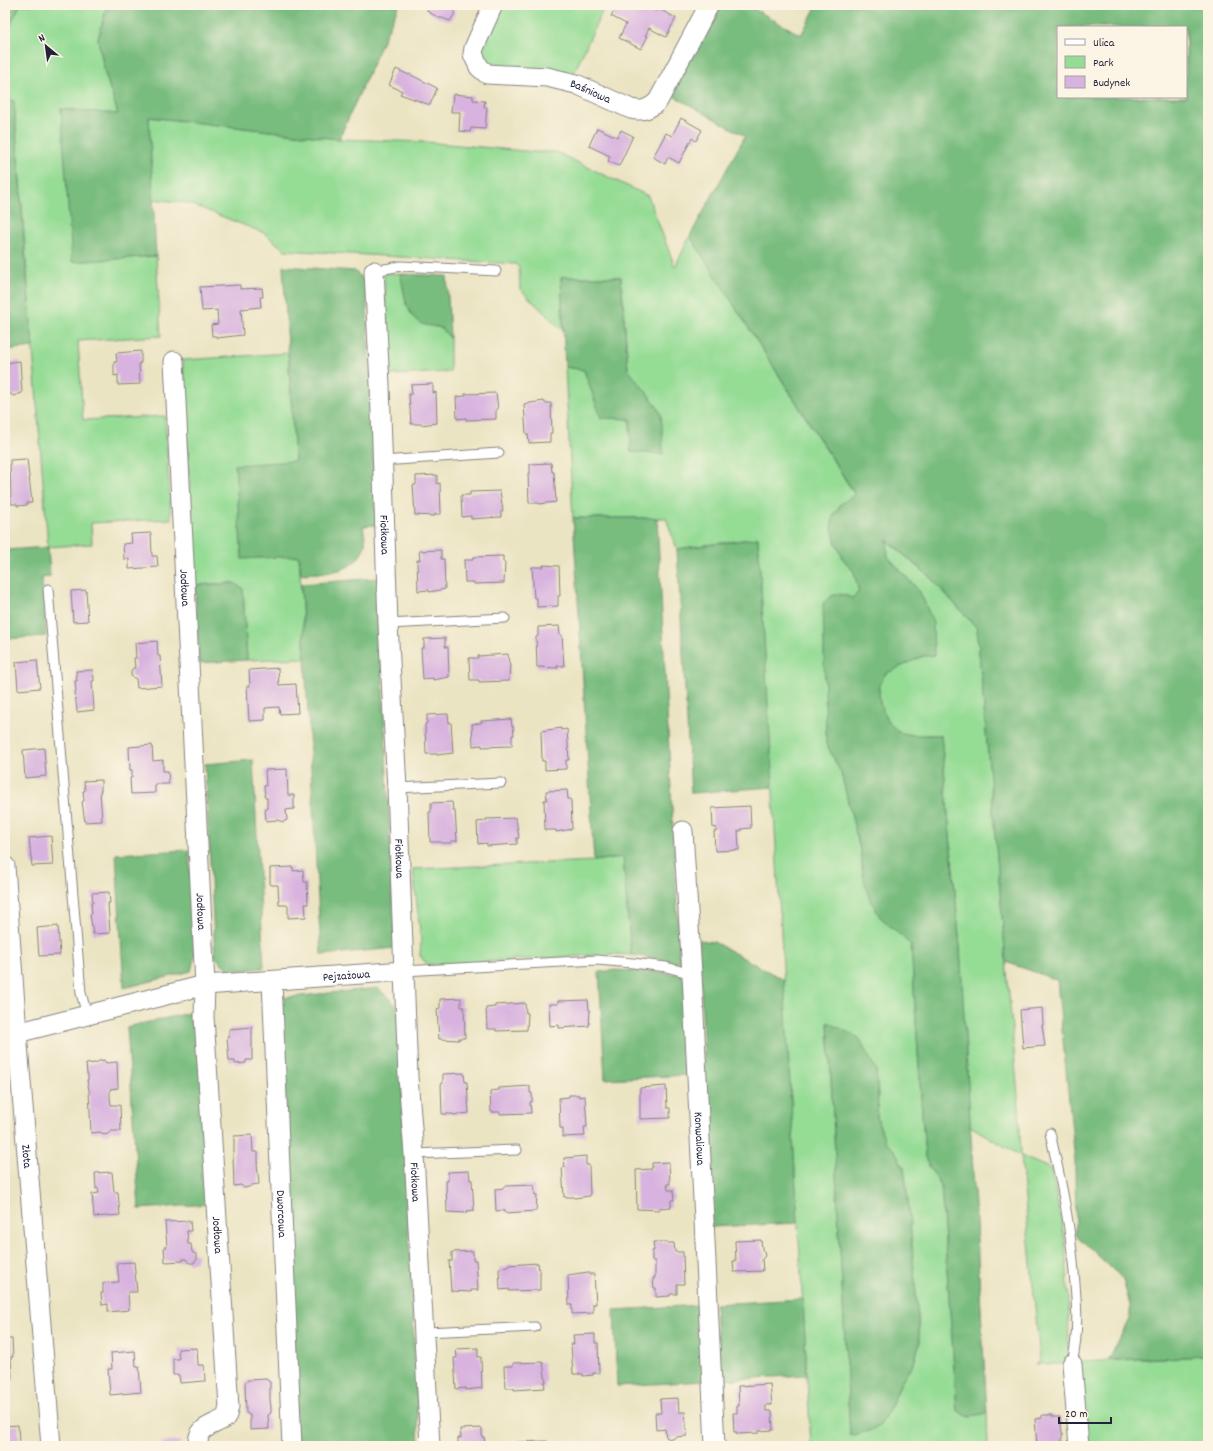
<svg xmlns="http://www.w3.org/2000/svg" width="1213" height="1451" viewBox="0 0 1213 1451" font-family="Dekko,sans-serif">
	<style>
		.green { fill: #95dc95; stroke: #5c7f68; fill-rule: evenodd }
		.forest { fill: #78bc7e; stroke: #4d6f5c; fill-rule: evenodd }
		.building { fill: #d8b3df }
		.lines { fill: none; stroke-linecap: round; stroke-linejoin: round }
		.lane-casing { stroke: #86837f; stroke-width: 11 }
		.street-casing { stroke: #86837f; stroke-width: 21 }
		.lane { stroke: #fff; stroke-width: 9 }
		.street { stroke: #fff; stroke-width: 19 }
		.labels { text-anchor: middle; stroke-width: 3; stroke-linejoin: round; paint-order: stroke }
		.street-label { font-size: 12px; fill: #22223b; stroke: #fcf5e5 }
	</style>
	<rect width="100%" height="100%" fill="#fcf5e5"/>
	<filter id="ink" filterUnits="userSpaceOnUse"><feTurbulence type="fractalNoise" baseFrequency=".025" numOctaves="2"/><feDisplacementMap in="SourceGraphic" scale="8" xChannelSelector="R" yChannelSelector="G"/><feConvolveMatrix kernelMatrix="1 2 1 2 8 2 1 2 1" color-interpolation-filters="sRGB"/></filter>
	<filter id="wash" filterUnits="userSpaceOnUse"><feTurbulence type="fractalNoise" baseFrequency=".012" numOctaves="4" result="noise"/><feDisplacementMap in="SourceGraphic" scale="16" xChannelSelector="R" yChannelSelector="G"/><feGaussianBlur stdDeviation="0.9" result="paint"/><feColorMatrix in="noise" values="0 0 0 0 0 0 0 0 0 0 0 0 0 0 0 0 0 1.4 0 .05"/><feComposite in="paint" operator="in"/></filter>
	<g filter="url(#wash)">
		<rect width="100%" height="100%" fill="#ebe4c3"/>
		<g class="green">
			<polygon points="20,5 107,5 98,39 105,73 118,114 61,109 73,262 156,256 161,336 78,341 83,420 165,416 171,519 91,523 92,544 48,547 14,101 5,99 5,36"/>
			<polygon points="502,5 605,5 574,73 489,66 480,53"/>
			<path d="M148,117L339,139L425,142L536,152H556L648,196L675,267L690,236L855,495L841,504L833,516L832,528L836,544L844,560L854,572L859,592L852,598L841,594L826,743L841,773L861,854L863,875L901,935L911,944L925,1157L930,1168L941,1185L957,1409L971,1416L987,1413L988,1446H811L758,538L677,549L666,518H573L565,367L584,370L601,417L630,419L631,452L663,454L636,382L628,369L621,277H561L563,331L520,289L519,268L516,264L285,250L264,233L188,203L153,199ZM828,1023L878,1094L877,1118L885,1141L895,1151L904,1168L908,1200L920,1341L914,1363L902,1380L892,1404L880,1425L850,1436Z"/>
			<polygon points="384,273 400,274 404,289 406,305 433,326 441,328 450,338 450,372 389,375"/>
			<polygon points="288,353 295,462 235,466 299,556 305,658 247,660 243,589 233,583 195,585 183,360"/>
			<path d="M886,540L929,576L977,628L1019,1108L1021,1156L1051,1169L1065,1241L1069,1303L1068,1364H1035L1040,1360L1021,1156L970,1126L960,947L941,735C928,734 911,738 898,732C883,724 871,688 885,674C888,672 916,659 921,657C925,655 930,656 934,655L920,592L888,557Z"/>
			<polygon points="623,857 631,955 613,954 431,965 426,963 420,956 421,940 413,869 594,861"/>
			<polygon points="1208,1356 1208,1445 1190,1446 1084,1446 1079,1362"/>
		</g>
		<g class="forest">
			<polygon points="5,5 20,5 5,36"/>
			<polygon points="107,5 399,5 339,139 149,117 156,256 72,262 61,109 118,114 105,73 98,39"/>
			<path d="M718,5H747L801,35L817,5H1208V1356L1109,1360L1130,1317V1306L1123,1279L1076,1235L1075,1161L1057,980L1006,962L977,628L929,576L887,540L888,557L920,592L933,622L934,655L923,656L885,674L879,688L880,703L887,720L898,732L912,735H941L960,947L987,1413C974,1416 967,1418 957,1410L941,1185L930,1168L925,1157L911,945L880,917L869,897L863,875L861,854L841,773L826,743L823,603C834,592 838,593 852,598L859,592L854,572L844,560L836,543L832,528L833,516L841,504L855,494L690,236L745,136L670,94ZM1058,27H1186V97H1058Z"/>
			<polygon points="5,99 14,101 25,255 33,347 5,350"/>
			<path d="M283,266L355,271L366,282L376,525L363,526C364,531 366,539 365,544C357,575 326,572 301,574L299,556L242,559L235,465L295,461Z"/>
			<path d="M400,274L447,276L450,338L441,328C435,326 425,326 420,323C404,313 405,290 400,274Z"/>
			<path d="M561,277H621L628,369C636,381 659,404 661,416C663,428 662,442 663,454L631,452L630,419L601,418L584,370L565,367Z"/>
			<polygon points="573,518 657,518 680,963 654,958 631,955 623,857 594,861"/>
			<polygon points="758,538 773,787 691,793 677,549"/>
			<polygon points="48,547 50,577 42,578 46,636 5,639 5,550"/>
			<polygon points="378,578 395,948 321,955 301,584"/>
			<polygon points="233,583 240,586 243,589 247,660 199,663 195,585"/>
			<polygon points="253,760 264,968 230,971 215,957 205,764"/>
			<polygon points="189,850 195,955 191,971 124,988 116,854"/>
			<polygon points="699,940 714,942 784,980 798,1223 711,1227"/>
			<polygon points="615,970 680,974 685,982 690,1075 605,1079 599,972"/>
			<polygon points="378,988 398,1007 419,1446 297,1446 281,998"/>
			<polygon points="193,1012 199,1024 210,1204 139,1209 127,1027"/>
			<polygon points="828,1022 859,1038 876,1070 878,1094 877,1118 885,1141 895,1151 904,1168 908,1200 920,1341 914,1363 902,1380 892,1404 880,1425 873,1430 850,1436"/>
			<polygon points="803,1299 807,1375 719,1380 715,1304"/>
			<polygon points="701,1305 704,1381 617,1386 614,1310"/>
		</g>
		<g id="blocks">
			<g class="building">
				<polygon points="428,5 456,5 454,9 455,13 450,21 442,18 439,18 427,11"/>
				<polygon points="617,5 644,5 656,11 657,8 676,18 666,37 649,28 645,36 648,36 641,49 619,38 626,24 611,16"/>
				<polygon points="396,69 409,75 409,74 437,88 430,105 400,94 402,91 389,85"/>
				<polygon points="453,94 473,96 473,100 485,101 484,107 487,107 485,129 471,128 470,132 459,131 460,112 451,112"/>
				<polygon points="681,118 702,130 696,141 692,138 679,163 668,157 665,164 653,157 666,133 672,136"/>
				<polygon points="597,128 617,137 621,130 633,136 619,166 608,161 610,156 589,146"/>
				<polygon points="240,285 240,289 262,288 263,297 260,297 261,307 241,309 243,335 217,338 216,336 212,336 211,325 218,324 217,310 202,311 200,287"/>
				<polygon points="141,351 141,363 139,363 140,384 118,385 118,375 114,376 114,362 117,362 116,353"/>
				<polygon points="20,361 22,393 13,396 11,394 5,394 5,363"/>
				<polygon points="433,384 433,393 436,392 437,423 421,425 421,424 411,424 409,394 412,394 411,385"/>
				<polygon points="496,393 498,409 496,409 496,419 466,420 466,418 457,419 456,397 465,396 465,394"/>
				<polygon points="544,401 545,403 551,403 552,433 550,433 550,442 529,443 528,434 526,434 524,404"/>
				<polygon points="27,459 32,503 27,503 27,505 17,506 17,504 11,504 10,460"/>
				<polygon points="551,463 552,472 554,472 556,502 539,504 539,503 529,503 528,473 530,473 530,464"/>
				<polygon points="437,475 437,484 440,483 441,514 435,514 435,516 415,515 413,485 416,485 416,476"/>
				<polygon points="500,491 503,511 501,511 501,517 471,519 471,516 462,517 461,495 470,495 470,492"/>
				<polygon points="151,533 152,556 157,556 158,567 129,569 129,559 124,559 123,544 132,543 131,534"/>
				<polygon points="441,550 441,559 444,559 445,589 429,592 429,590 418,591 417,560 420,560 419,551"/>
				<polygon points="503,556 503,562 505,562 504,583 474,584 474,582 465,582 464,560 473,560 473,557"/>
				<polygon points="543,565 559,566 560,596 558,596 558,606 537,607 537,598 534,598 532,567 543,567"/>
				<polygon points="86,590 88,621 73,622 71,591"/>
				<polygon points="559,626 560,635 562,635 564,666 557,666 558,668 537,667 536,637 538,636 538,627"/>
				<polygon points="445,638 445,647 448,647 449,677 433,680 433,678 423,679 421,648 424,648 424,639"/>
				<polygon points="157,641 158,656 160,656 162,686 137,688 136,679 131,676 131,671 133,668 135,668 134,658 136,658 135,643"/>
				<polygon points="508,654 509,664 510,664 509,681 479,682 479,680 470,680 469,658 478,658 478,656"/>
				<polygon points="37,660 40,688 18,690 16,662"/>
				<polygon points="278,668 279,685 296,684 298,713 280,714 279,707 265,708 265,720 249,721 247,686 250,686 249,670"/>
				<polygon points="93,670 94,681 92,681 94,710 77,712 75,692 76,691 75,681 77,681 76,671"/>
				<polygon points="448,714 449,723 451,722 453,753 437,755 437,754 426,754 425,724 427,723 427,715"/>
				<polygon points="511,719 512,726 513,726 514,735 512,735 512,746 482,747 482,745 473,746 472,724 481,723 481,721"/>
				<polygon points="561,728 561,730 567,729 569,760 566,760 566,769 545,770 545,761 542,761 541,731"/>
				<polygon points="152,745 153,761 163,760 163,771 168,771 169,784 155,784 155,793 131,794 130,778 132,777 132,770 130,770 129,747"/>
				<polygon points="44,748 46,776 25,778 23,750"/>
				<polygon points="287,769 288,795 294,795 294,809 286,810 287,820 283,822 277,820 266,821 265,809 267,809 267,798 265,798 264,786 266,786 265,770"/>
				<polygon points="101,780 101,791 100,791 102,821 85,822 82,802 84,801 83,791 85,791 84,781"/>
				<polygon points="567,790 568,799 571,799 572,829 556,832 556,830 545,830 544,800 547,800 546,791"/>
				<polygon points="452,802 453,810 455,810 457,841 451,841 451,843 441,843 441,842 430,842 429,812 431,812 431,803"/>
				<polygon points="750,806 751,828 741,829 741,831 738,831 739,850 715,851 714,831 717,831 716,827 713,828 712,808"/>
				<polygon points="516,818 519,838 517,838 517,844 487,846 487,843 478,844 477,822 486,821 486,819"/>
				<polygon points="51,836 53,865 32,866 29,838"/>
				<polygon points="293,867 293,871 303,870 304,882 307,882 308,904 305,904 306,917 288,918 288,905 279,905 278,885 270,885 270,868"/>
				<polygon points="109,892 110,903 108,903 110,933 93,934 90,914 92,914 91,903 93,903 92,893"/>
				<polygon points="58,926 60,955 39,956 37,928"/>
				<polygon points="461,998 461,1007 464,1007 465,1038 459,1038 459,1040 439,1039 437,1009 440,1008 440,999"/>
				<polygon points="588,1000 589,1010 590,1010 589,1026 559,1028 559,1025 550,1026 549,1004 558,1004 558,1001"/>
				<polygon points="525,1003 526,1013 528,1013 527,1030 496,1031 496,1029 487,1029 486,1008 495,1007 495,1005"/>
				<polygon points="1042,1008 1043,1025 1042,1025 1045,1046 1023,1048 1020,1010"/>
				<polygon points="252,1027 252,1060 246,1060 246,1063 235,1064 235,1061 229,1061 227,1037 229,1037 229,1029"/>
				<polygon points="104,1060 106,1063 117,1062 118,1088 110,1089 110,1097 111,1105 120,1105 121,1131 111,1131 108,1134 104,1135 101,1132 91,1133 89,1090 87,1080 88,1080 88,1074 87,1074 86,1064 96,1063 99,1061"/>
				<polygon points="464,1073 465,1082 467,1082 469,1113 453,1115 453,1114 442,1114 441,1084 443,1083 443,1074"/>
				<polygon points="530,1086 530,1093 532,1093 532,1102 530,1102 531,1113 500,1114 500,1112 491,1112 490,1091 499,1090 499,1088"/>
				<polygon points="666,1086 667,1108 670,1108 670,1118 640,1119 640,1088"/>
				<polygon points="569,1095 579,1095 579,1097 585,1096 587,1127 584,1127 585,1136 563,1137 563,1128 560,1128 559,1098 569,1097"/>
				<polygon points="252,1135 253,1152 258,1152 258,1162 257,1163 259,1184 252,1185 249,1187 244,1188 241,1185 234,1186 233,1153 234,1153 234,1136"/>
				<polygon points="586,1156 586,1165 589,1165 590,1196 574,1198 574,1197 564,1197 562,1167 565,1167 564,1158"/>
				<polygon points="669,1162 670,1184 667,1184 668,1190 673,1190 674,1200 671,1200 671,1207 659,1208 659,1210 637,1209 636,1170 652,1169 652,1163"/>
				<polygon points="469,1171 470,1180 472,1180 474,1210 467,1211 467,1213 447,1212 446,1181 448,1181 448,1172"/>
				<polygon points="112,1172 114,1192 118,1192 120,1215 94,1217 92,1194 99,1193 98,1188 96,1189 95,1173"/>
				<polygon points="534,1185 535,1195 537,1195 536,1211 505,1213 505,1210 496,1211 495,1189 504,1188 504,1186"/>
				<polygon points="190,1221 191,1231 187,1231 188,1244 191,1244 192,1252 197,1255 197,1259 194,1263 189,1263 186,1259 183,1259 183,1261 165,1262 164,1247 167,1247 165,1222"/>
				<polygon points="761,1240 762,1249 764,1252 765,1256 762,1259 763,1271 734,1272 733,1261 736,1261 735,1241"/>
				<polygon points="653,1242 667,1242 667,1243 674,1243 675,1252 683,1252 684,1284 677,1284 677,1294 670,1294 670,1296 656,1297 656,1288 654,1288 653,1278 655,1278 655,1261 652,1261 652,1251 654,1251"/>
				<polygon points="473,1251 473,1260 476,1260 478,1290 471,1290 471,1292 451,1291 449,1261 452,1261 452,1252"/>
				<polygon points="134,1262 137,1292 128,1292 129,1310 108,1312 108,1304 102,1305 101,1293 103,1293 103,1283 119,1282 117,1263"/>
				<polygon points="538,1263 539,1270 540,1270 540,1290 509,1291 509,1289 500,1290 499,1268 508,1267 508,1265"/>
				<polygon points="588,1272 588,1274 594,1274 596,1304 593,1304 593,1313 572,1314 572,1305 569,1305 568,1275"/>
				<polygon points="595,1334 595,1343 598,1343 599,1373 593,1373 593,1375 583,1376 583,1374 573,1374 571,1344 574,1344 573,1335"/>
				<polygon points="5,1339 12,1339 13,1357 11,1357 12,1381 5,1382"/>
				<polygon points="197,1348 198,1365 204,1365 205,1381 180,1383 179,1375 173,1375 173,1359 179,1359 178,1349"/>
				<polygon points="478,1348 478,1357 481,1357 482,1388 466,1390 466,1388 456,1389 454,1358 457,1358 456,1349"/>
				<polygon points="135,1351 136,1367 139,1367 141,1392 110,1395 108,1369 112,1369 111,1353"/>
				<polygon points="543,1362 546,1382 544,1382 545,1388 514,1390 514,1388 505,1388 504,1366 513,1366 513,1363"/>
				<polygon points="266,1379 270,1382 270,1400 271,1407 271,1413 268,1415 269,1429 250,1430 250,1415 246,1413 245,1383 248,1380"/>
				<polygon points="770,1384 772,1405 766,1405 766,1411 772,1411 773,1430 759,1431 759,1433 737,1434 737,1432 734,1432 733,1413 737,1413 737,1406 739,1406 738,1386"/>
				<polygon points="678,1398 679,1412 685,1412 687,1436 675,1437 673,1439 670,1439 666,1437 665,1429 656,1430 655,1413 661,1413 660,1399"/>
				<polygon points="1042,1415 1052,1415 1052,1417 1060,1417 1062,1433 1063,1433 1063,1435 1062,1434 1062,1442 1064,1441 1062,1446 1037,1446 1035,1419 1042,1418"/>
				<polygon points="18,1425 19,1444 16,1445 16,1446 5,1446 5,1426"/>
				<polygon points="482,1428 482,1437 484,1437 485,1446 458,1446 458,1438 461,1438 460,1429"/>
				<polygon points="180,1441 180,1446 163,1446 162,1442"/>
				<polygon points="547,1441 548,1446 512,1446 512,1445 517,1445 517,1442"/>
			</g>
		</g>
	</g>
	<g filter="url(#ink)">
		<use href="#blocks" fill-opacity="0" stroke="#86837f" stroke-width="1"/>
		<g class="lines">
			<defs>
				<g id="lane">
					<polyline points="374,271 401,266 496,271"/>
					<polyline points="382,461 499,453"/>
					<polyline points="48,589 81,993 87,1015"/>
					<polyline points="388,624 505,618"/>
					<polyline points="397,788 501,783"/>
					<polyline points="404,971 597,960 633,963 666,967 692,974"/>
					<path d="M1050,1133C1061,1181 1070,1223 1074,1272C1077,1304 1079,1332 1072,1364"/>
					<polyline points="414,1154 517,1150"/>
					<polyline points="425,1332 535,1327"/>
				</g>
				<g id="street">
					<path id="s1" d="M493,5L474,48L473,54L479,67L487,74L547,77L576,84L631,109C642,112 650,109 658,101L709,5"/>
					<path id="s2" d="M374,271L380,385L388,624L397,788L408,1077L414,1154L430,1446"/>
					<path id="s3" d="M174,361L205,985L204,1017L229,1407L227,1415L225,1418C211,1427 197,1426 198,1446"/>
					<path id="s4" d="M683,831L692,974L715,1446"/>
					<path id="s5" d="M5,866L17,1033L51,1446"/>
					<path id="s6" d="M272,981L292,1446"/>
					<path id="s7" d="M5,1036L205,985L404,971"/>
					<polyline points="1072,1364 1079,1446"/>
				</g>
			</defs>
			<use href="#lane" class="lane-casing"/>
			<use href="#street" class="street-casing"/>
			<use href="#lane" class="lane"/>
			<use href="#street" class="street"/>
		</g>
	</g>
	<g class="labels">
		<g class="street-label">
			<text dy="4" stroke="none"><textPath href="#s1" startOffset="184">Baśniowa</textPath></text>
			<text dy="4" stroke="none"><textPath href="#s2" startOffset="264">Fiołkowa</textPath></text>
			<text dy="4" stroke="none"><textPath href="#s3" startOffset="227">Jodłowa</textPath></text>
			<text dy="4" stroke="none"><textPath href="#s2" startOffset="588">Fiołkowa</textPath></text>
			<text dy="4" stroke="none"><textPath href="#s3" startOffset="551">Jodłowa</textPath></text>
			<text dy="4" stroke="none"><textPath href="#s7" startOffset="348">Pejzażowa</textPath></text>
			<text dy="4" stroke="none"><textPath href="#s4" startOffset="308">Konwaliowa</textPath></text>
			<text dy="4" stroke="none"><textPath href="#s5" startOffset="291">Złota</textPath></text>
			<text dy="4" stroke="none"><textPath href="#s2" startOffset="912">Fiołkowa</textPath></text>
			<text dy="4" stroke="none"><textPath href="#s6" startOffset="233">Dworcowa</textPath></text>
			<text dy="4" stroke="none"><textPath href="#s3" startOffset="875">Jodłowa</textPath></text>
		</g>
	</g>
	<rect width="1213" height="1451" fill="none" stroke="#fcf5e5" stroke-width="20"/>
	<rect x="1057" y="26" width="130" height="72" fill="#fcf5e5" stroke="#a5a1a1"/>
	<rect x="1065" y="39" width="20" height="6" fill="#ffffff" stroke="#a5a1a1"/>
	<text x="1093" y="46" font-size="12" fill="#22223b">Ulica</text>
	<rect x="1065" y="56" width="20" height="12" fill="#95dc95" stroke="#a5a1a1"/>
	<text x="1093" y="66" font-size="12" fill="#22223b">Park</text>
	<rect x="1065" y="76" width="20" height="12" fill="#d8b3df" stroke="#a5a1a1"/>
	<text x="1093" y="86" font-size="12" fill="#22223b">Budynek</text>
	<g transform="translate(46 46) rotate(331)" stroke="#fcf5e5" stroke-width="3" paint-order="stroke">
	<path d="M0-3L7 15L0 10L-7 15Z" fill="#22223b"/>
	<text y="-6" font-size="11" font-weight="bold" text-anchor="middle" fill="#22223b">N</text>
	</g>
	<path d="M1059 1417v6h52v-6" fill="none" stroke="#22223b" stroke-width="2"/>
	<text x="1065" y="1417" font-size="12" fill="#22223b" stroke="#fcf5e5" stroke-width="3" paint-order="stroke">20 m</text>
</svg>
